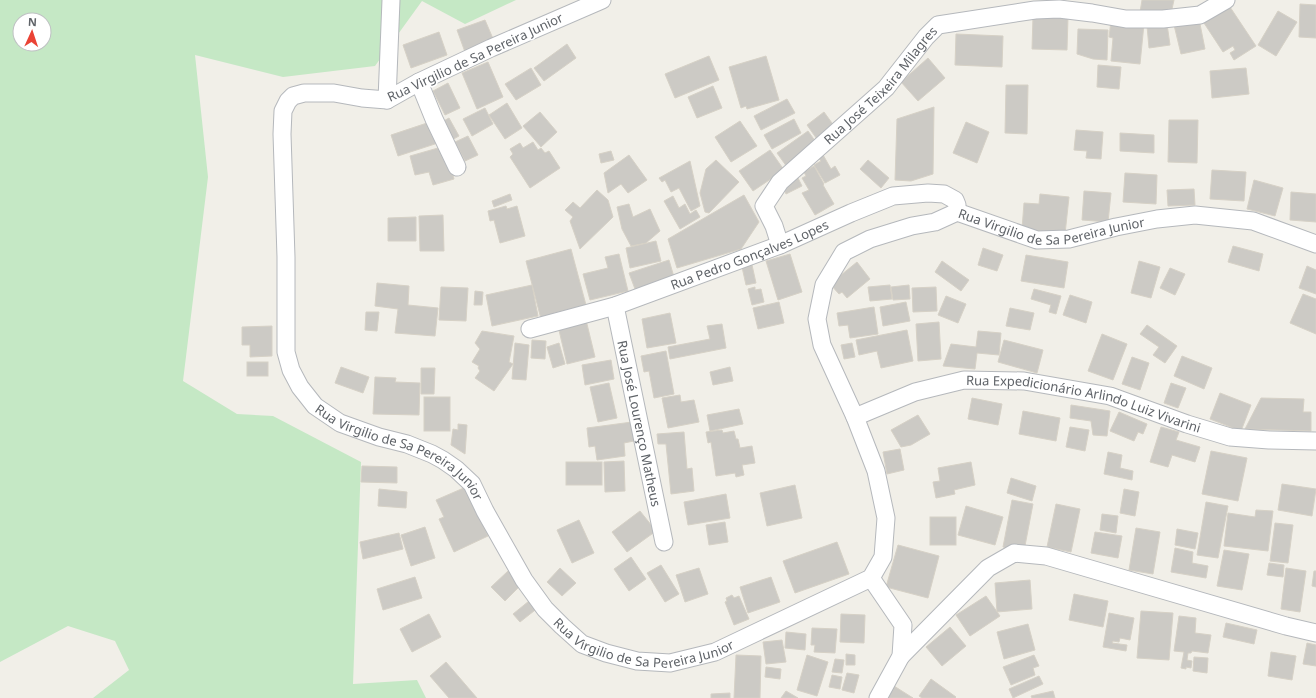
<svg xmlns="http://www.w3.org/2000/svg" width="1316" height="698" viewBox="0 0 1316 698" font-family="'Noto Sans',sans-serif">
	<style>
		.green { fill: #c5e8c5; fill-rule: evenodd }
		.building { fill: #cccac5; stroke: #d6d1c6 }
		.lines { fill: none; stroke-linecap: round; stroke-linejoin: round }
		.minor-casing { stroke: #b5b8bc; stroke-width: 19 }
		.minor { stroke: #fff; stroke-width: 17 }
		.labels { text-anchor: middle; stroke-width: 3.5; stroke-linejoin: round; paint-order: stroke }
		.street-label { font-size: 13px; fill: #5f6368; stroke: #fff }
	</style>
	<rect width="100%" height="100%" fill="#f1efe8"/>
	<path class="green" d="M0,0H516L465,24L422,1L375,66L283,77L195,55L208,177L183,381L237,414L273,416L361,462L353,684L417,680L426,698H93L129,670L115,641L68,626L0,662ZM20,20H44V44H20Z"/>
	<g class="building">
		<polygon points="1142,0 1174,0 1172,9 1168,9 1167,17 1140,12"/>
		<polygon points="1300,4 1316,5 1316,38 1299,37"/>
		<polygon points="1230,7 1256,46 1234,60 1230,53 1235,50 1233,46 1223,52 1204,23"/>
		<polygon points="1278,11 1297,22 1276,56 1258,45"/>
		<polygon points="1033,16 1068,17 1067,50 1032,49"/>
		<polygon points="1199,19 1205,49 1181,54 1174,25"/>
		<polygon points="485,20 494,41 465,52 457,30"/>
		<polygon points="1111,21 1144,24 1140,64 1111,61 1113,38 1109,37"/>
		<polygon points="1167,24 1170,45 1149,48 1147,26"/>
		<polygon points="1078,29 1108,30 1107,60 1093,59 1077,54"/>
		<polygon points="439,32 447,55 411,68 403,45"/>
		<polygon points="956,34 1003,36 1002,67 955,65"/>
		<polygon points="567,44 576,58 544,81 534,68"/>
		<polygon points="709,56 719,80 675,98 665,74"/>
		<polygon points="766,56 779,100 747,109 746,106 741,108 729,67"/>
		<polygon points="928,58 945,78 918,101 901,82"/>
		<polygon points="488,62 503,97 477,109 462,73"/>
		<polygon points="1098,65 1121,67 1119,89 1097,87"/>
		<polygon points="531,68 541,85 516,100 505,84"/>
		<polygon points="1246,68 1249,94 1212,98 1210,71"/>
		<polygon points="448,83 460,108 445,115 433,91"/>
		<polygon points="1006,85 1028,85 1027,134 1005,133"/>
		<polygon points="713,86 722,108 697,118 688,97"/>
		<polygon points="787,99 795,113 761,130 754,116"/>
		<polygon points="507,103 522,128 505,139 489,115"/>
		<polygon points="934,107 933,174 911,181 895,180 897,119"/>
		<polygon points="485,108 493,124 472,136 463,119"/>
		<polygon points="540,112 557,132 541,147 523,126"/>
		<polygon points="824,112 837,130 819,142 807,125"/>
		<polygon points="449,118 459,136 450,141 440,123"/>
		<polygon points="794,119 801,133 772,149 764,135"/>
		<polygon points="1169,120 1198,120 1197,163 1168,162"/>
		<polygon points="433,121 441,142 398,156 391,135"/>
		<polygon points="740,121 757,146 731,162 715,137"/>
		<polygon points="966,122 989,132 977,163 953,153"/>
		<polygon points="1076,130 1103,132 1101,159 1086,158 1087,151 1074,150"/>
		<polygon points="808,131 818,145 787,167 777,153"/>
		<polygon points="1120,133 1154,135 1154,153 1120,151"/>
		<polygon points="468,136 478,155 465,161 455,142"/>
		<polygon points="533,142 538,150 541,148 545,153 549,151 560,168 530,188 510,157 513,154 510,149 520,143 523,148"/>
		<polygon points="445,146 454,179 433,185 429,172 415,175 410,156"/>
		<polygon points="770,150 784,170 753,191 739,171"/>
		<polygon points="611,151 614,160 601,163 599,154"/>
		<polygon points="822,153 831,169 835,166 840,175 825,183 814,165 821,161 817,156"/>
		<polygon points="629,155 647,180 628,193 621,184 608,193 604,173"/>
		<polygon points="716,160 739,182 709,213 705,212 700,193 706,169"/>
		<polygon points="868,160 889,178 881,188 860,169"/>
		<polygon points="690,161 700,206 691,211 679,188 671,192 665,180 662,182 659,178"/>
		<polygon points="814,166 824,184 823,185 834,204 815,215 802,193 809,190 802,178 806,176 804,172"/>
		<polygon points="1212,170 1246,172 1244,201 1210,199"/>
		<polygon points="1125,173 1157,175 1156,204 1123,202"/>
		<polygon points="798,178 802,186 786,194 784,189 788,187 786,184"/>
		<polygon points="1254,180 1283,188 1275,216 1247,209"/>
		<polygon points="1194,189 1195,205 1168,206 1167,190"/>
		<polygon points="597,190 608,200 613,217 580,249 570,221 573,217 565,210 573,202 580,208"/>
		<polygon points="1084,191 1111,193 1108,222 1082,220"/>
		<polygon points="1291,192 1316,194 1316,222 1290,220"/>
		<polygon points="510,194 512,200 494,207 492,201"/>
		<polygon points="1040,194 1069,197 1065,234 1022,229 1024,203 1039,204"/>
		<polygon points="744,195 759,222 741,249 677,268 668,239"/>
		<polygon points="673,196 679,208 685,204 690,214 696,210 700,217 680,229 664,201"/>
		<polygon points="629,204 633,217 650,209 660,231 646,243 631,246 622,229 617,207"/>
		<polygon points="506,206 507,209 517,206 525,236 500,243 494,220 490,221 488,211"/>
		<polygon points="443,215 444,251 420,251 419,216"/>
		<polygon points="416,217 416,241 388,241 388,218"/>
		<polygon points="656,241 661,261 630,268 626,248"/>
		<polygon points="1233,246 1263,254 1259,271 1228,262"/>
		<polygon points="983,248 1003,255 997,271 978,265"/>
		<polygon points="571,249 586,305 554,313 554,316 541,319 526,261"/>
		<polygon points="619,254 628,291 590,300 583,274 608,268 605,257"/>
		<polygon points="790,254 802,292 778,300 766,261"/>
		<polygon points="1026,255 1068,262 1064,288 1021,281"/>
		<polygon points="669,260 674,277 635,289 629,273"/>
		<polygon points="942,261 969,280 961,291 935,272"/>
		<polygon points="1139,261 1160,267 1151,298 1131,293"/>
		<polygon points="857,262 870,279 847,298 842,292 839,294 830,284"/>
		<polygon points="752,265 756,283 746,285 742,267"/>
		<polygon points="1307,266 1316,270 1316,294 1299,288"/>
		<polygon points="1170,268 1185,274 1175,295 1160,288"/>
		<polygon points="377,283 409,286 408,305 438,308 435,336 395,333 398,309 375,306"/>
		<polygon points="532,285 538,316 492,326 486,295"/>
		<polygon points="890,285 892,299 870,301 868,287"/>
		<polygon points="909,285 910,299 893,300 891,287"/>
		<polygon points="441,287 468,288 466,321 439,320"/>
		<polygon points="755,287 755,290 761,289 764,302 752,305 748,289"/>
		<polygon points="936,287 937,311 913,312 912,288"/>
		<polygon points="1034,289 1061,296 1056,314 1049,312 1051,305 1031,299"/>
		<polygon points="475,291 483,292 482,305 474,305"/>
		<polygon points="1303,294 1316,299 1316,334 1290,323"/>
		<polygon points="1070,295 1092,302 1086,323 1063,315"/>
		<polygon points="946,296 966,304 958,323 938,315"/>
		<polygon points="779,302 784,323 758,329 753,308"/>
		<polygon points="906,302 910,321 883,326 880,307"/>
		<polygon points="874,307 878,334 850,338 848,325 839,326 837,313"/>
		<polygon points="1010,308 1034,313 1030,330 1006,326"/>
		<polygon points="366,312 379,312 377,331 365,330"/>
		<polygon points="670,313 676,343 647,348 642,319"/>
		<polygon points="586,320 595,357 567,364 558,326"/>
		<polygon points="939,322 941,359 918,361 916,324"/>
		<polygon points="722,324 726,348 670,359 668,347 710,339 707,326"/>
		<polygon points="1147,325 1177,346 1165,363 1153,355 1159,347 1140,334"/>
		<polygon points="272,326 272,356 250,357 250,345 242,345 242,327"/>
		<polygon points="907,330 913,361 881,368 877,351 859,355 856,340"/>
		<polygon points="482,331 514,336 509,362 513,364 494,391 475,378 480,371 478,368 479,366 472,362 480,349 475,343"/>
		<polygon points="978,331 1001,333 999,355 977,353 975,369 943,366 951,344 976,347"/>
		<polygon points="1102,334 1127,344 1113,380 1088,371"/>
		<polygon points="532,340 546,341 545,359 531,358"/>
		<polygon points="1004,340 1043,350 1037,373 998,362"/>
		<polygon points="515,343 529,345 526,380 512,379"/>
		<polygon points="559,343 565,364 553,368 547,347"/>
		<polygon points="852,343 855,357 844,359 841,345"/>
		<polygon points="666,351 674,394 654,398 649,371 644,372 641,356"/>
		<polygon points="1182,356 1212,368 1204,389 1174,376"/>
		<polygon points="1132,357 1149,363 1140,390 1122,384"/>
		<polygon points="611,360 614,379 585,385 582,365"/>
		<rect x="247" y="362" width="21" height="14"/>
		<polygon points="341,367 369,377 363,393 335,383"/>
		<polygon points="730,367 733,381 713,385 710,372"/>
		<polygon points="421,368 435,368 434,394 421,394"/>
		<polygon points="375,377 396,378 395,382 420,383 419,415 373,414"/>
		<polygon points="609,383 617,418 598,422 590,387"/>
		<polygon points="1171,383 1186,388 1178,408 1164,403"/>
		<polygon points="1220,393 1251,405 1241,431 1210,419"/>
		<polygon points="680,395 681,402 694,400 699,422 668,428 662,398"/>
		<rect x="424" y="397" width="26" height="34"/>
		<polygon points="972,398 1002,404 998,425 968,419"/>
		<polygon points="1261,398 1304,399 1303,412 1311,412 1311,431 1245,429"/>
		<polygon points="1071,405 1110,411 1107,436 1093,435 1091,421 1070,418"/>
		<polygon points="739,409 743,424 710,431 707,415"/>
		<polygon points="1023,411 1060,418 1056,441 1019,434"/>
		<polygon points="1119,412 1147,424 1143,434 1138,432 1134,441 1110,431"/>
		<polygon points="918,415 930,434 911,445 901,447 891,430"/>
		<polygon points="632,422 634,441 624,443 625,456 597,460 595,446 589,447 587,428"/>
		<polygon points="458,424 467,425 465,454 451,445 453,429 458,430"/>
		<polygon points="1070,427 1089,430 1085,451 1066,447"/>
		<polygon points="1161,427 1179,432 1176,440 1200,447 1195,462 1172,455 1168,467 1150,462"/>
		<polygon points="722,430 723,433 734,431 736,439 738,439 740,448 752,446 755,463 742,465 744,475 736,477 735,473 716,476 711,442 708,443 706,432"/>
		<polygon points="684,432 687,469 692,468 694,491 671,494 666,444 658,444 657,434"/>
		<polygon points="900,449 904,470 887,474 883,452"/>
		<polygon points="1211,451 1247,458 1238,501 1202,494"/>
		<polygon points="1108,452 1122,455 1120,468 1133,471 1132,480 1104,474"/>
		<polygon points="624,461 625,491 605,492 604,462"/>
		<rect x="566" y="462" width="36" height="23"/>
		<polygon points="971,462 975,485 954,490 955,494 936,498 933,482 940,481 938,468"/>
		<polygon points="362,466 397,467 397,483 361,482"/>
		<polygon points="1011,478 1036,486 1032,501 1007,493"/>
		<polygon points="1282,484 1316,489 1312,516 1278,510"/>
		<polygon points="795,485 802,518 767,526 760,493"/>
		<polygon points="466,487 488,536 454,552 439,519 444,517 436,500"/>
		<polygon points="379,489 407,492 406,508 378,506"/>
		<polygon points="1124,489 1139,492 1135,516 1120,513"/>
		<polygon points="726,494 730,518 688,525 684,502"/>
		<polygon points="1012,500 1033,504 1024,551 1003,547"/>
		<polygon points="1206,502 1228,506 1218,558 1197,555"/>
		<polygon points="1056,504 1080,509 1071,552 1047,547"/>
		<polygon points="966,506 1003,517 995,545 958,535"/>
		<polygon points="1256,510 1273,511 1268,551 1224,546 1228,513 1255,517"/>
		<polygon points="640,511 656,531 627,552 612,532"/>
		<polygon points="1102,514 1118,516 1116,533 1100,530"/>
		<rect x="930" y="517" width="26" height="28"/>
		<polygon points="579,520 594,553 572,563 557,530"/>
		<polygon points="725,522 728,542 709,545 706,525"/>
		<polygon points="1275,523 1293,525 1288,563 1270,561"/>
		<polygon points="425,527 435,558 411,566 401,535"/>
		<polygon points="1136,528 1160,532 1153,574 1129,570"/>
		<polygon points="1177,529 1198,533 1195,549 1175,545"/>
		<polygon points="1095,532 1122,536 1118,558 1091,553"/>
		<polygon points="399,533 403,549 363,559 360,542"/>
		<polygon points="837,542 849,574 795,593 783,561"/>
		<polygon points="898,545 939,556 928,598 886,587"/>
		<polygon points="1175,548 1193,552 1192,563 1208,566 1206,578 1171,572"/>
		<polygon points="1224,550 1249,554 1242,590 1217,586"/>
		<polygon points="631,557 646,579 629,591 614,569"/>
		<polygon points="1269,563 1284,565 1283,577 1267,575"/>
		<polygon points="661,565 679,594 665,602 647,573"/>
		<polygon points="560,568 576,583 562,596 547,582"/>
		<polygon points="699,568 708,594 685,602 676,575"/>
		<polygon points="1286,568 1306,571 1300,612 1281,609"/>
		<polygon points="508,571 522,584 505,601 491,587"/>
		<polygon points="1314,571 1316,571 1316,587 1312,586"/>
		<polygon points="415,577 422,598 383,610 377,589"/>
		<polygon points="771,577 780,602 748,613 740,587"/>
		<polygon points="1030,580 1032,609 997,612 995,583"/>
		<polygon points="1074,594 1108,601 1103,627 1069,620"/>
		<polygon points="732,595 734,598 739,596 749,619 734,625 725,602 727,601 726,598"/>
		<polygon points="986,596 1000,616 970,636 956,615"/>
		<polygon points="529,601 532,606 539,607 520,622 513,614"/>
		<polygon points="1141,611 1173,613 1169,660 1137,658"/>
		<polygon points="1109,613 1134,618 1130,640 1120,638 1119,642 1113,641 1112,643 1127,645 1126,651 1103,647"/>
		<polygon points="429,614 441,637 412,652 400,629"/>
		<polygon points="841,614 865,615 864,643 840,642"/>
		<polygon points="1179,616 1196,618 1195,633 1211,635 1208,653 1192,651 1191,653 1188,653 1187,660 1192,661 1191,668 1186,667 1186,669 1181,668 1184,652 1174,651"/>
		<polygon points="1226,623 1257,630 1254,644 1223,637"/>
		<polygon points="1028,624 1035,650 1004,659 997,632"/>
		<polygon points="950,627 966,646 942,666 926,647"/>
		<polygon points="812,628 837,629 835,653 814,652 815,645 811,645"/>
		<polygon points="786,632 806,634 805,650 785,648"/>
		<polygon points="782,640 786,662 766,664 763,642"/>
		<polygon points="1307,643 1316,645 1316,666 1303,664"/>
		<polygon points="1271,652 1296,656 1292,680 1268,676"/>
		<polygon points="846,654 855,655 855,665 846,665"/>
		<polygon points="736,655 761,656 760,698 734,698"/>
		<polygon points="807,655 828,662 817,696 797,690"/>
		<polygon points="1034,655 1039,666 1033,668 1035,675 1011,685 1003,667"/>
		<polygon points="1194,657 1208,658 1207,673 1193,671"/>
		<polygon points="835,659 844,660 842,673 832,672"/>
		<polygon points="446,662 477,698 449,698 430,676"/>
		<polygon points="766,667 781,669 780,679 765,677"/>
		<polygon points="847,673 859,675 854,693 842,690"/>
		<polygon points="832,675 842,677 840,689 829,687"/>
		<polygon points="1039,676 1043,684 1013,698 1009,689"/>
		<polygon points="931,679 956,697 955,698 922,698 919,696"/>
		<polygon points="894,686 913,698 886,698"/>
		<polygon points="786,691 798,698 781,698"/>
		<polygon points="1053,691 1055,698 1032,698 1031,696"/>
		<polygon points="730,693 730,698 711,698 711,694"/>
	</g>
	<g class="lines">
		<defs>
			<g id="minor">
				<path id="s1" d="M602,0L491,48L419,82L387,100L362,98L334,93H304L293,96L288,101L283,111L282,134L286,257V352L291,370L300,387L315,406L340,423L379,437L407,444L432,454L443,460L456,469L472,484L485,511L524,580L545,609L562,626L582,644L606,653L637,661L670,663L715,652L871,578L883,557L886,518L876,471L855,417L822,345L817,319L824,285L844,252L870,239L912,226L935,222L957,212L1037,240L1069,239L1116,227L1157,219L1195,215L1253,221L1316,244"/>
				<polyline points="419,82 434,119 457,167"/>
				<polyline points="387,100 391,0"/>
				<path id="s2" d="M780,245L774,226L764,206L780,182L886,88L926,37L938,25L1035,10L1059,9L1092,13L1126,19H1163L1200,15L1226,0"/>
				<path id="s3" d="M615,306L664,542"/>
				<path id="s4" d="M530,329L615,306L780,245L851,213L893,196L928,193L944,194L955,200L957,205V212"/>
				<path id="s5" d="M855,417L915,392L964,380L1024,381L1110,396L1187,424L1230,437L1269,440L1316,441"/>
				<polyline points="871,578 903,625 901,656 878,698"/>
				<polyline points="901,656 988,568 1014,553 1046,556 1286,626 1316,633"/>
			</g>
		</defs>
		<use href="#minor" class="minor-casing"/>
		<use href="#minor" class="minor"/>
	</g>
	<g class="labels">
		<g class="street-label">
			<text transform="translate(475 57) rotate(-25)" y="5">Rua Virgilio de Sa Pereira Junior</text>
			<text dy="5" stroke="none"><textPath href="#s2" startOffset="211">Rua José Teixeira Milagres</textPath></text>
			<text dy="5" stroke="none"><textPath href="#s1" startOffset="1904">Rua Virgilio de Sa Pereira Junior</textPath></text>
			<text dy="5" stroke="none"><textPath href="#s4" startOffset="232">Rua Pedro Gonçalves Lopes</textPath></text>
			<text dy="5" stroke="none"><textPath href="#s5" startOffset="238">Rua Expedicionário Arlindo Luiz Vivarini</textPath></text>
			<text dy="5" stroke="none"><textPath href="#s3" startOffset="120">Rua José Lourenço Matheus</textPath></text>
			<text dy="5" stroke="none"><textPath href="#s1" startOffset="752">Rua Virgilio de Sa Pereira Junior</textPath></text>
			<text dy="5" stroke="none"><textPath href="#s1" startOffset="1088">Rua Virgilio de Sa Pereira Junior</textPath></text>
		</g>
	</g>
	<g transform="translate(32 32) rotate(3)"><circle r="19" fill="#ffffff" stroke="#bfc1c3"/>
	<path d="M0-3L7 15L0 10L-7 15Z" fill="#ea4335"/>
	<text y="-6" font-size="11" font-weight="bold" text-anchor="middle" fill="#5f6368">N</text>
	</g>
</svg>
